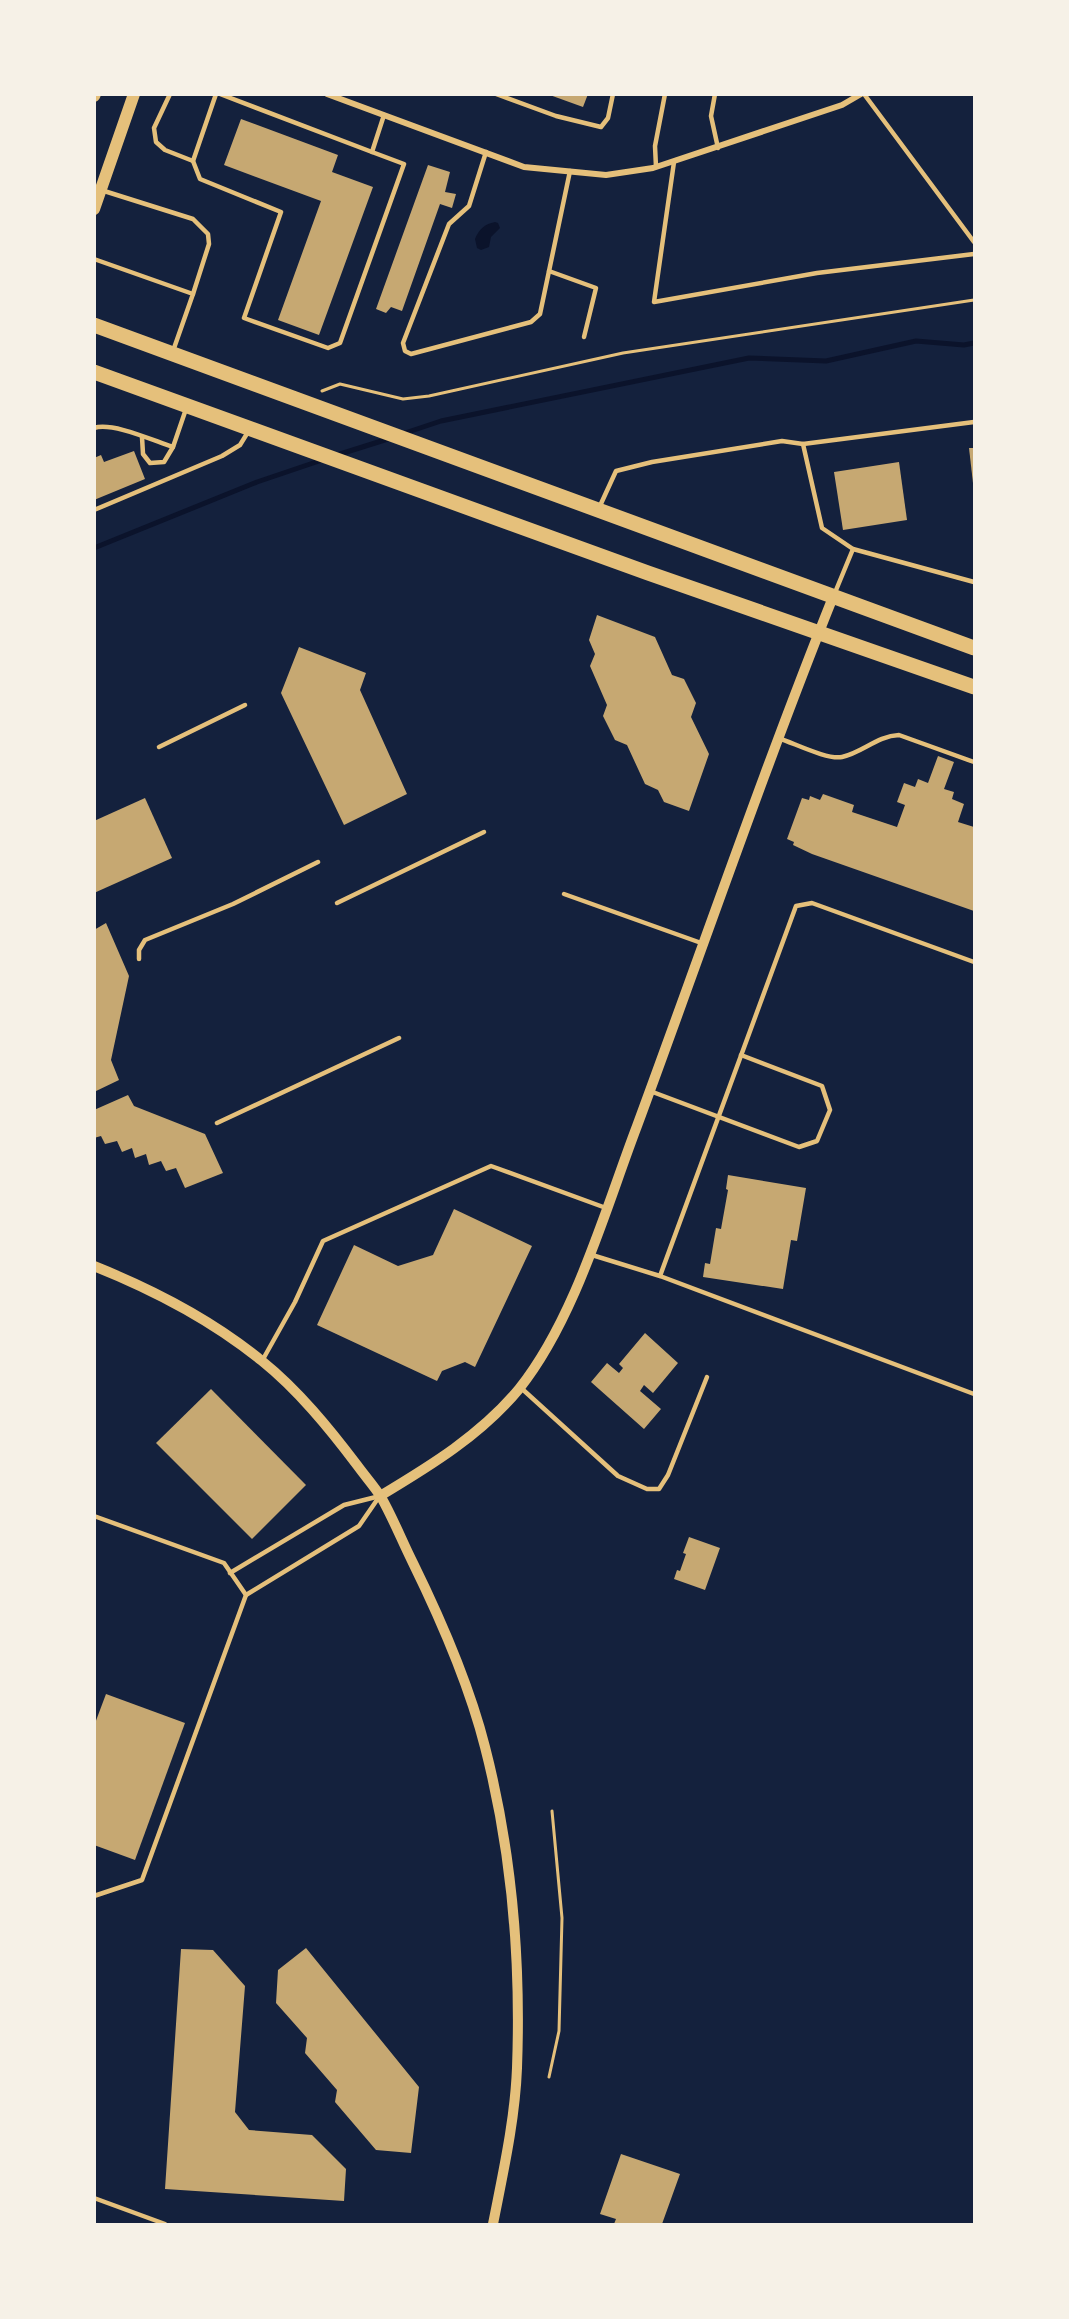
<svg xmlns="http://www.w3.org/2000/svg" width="1069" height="2319" viewBox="0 0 1069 2319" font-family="'Crimson Pro',serif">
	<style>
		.water { fill: #0b132b }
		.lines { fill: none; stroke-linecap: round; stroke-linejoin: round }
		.stream { stroke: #0b132b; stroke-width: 5 }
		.building { fill: #c6a872 }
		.path { stroke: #e5c07b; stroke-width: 3 }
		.service { stroke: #e5c07b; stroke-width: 4.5 }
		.minor { stroke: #e5c07b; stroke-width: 6 }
		.tertiary { stroke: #e5c07b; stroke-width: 10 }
		.secondary { stroke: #e5c07b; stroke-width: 12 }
		.primary { stroke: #e5c07b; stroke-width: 15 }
	</style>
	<rect width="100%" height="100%" fill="#14213d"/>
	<path class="water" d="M495,222L498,223L500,228L491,237L489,247L481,250L477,248L475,239C479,229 485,224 495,222Z"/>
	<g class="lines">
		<g class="stream">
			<polyline points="402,434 441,421 749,358 826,361 916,341 964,345 974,343"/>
			<polyline points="337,455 391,438"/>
			<polyline points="94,548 257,482 325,459"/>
		</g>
	</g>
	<g class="building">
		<polygon points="547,94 588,94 583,107"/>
		<polygon points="241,119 338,155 332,172 373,187 319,335 278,320 321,201 224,165"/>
		<polygon points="428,165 450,172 445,192 456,194 452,208 440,204 402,311 391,307 386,313 376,309"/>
		<polygon points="969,448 974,448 974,483 973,483"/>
		<polygon points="134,451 145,479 94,500 94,458 101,455 104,462"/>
		<polygon points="899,462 907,520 843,530 834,472"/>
		<polygon points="597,615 655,637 672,675 684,679 696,703 691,717 709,754 689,811 664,802 658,790 645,784 627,745 615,740 603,716 607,705 590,666 595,654 589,640"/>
		<polygon points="299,647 366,673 360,690 407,794 344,825 281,693"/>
		<polygon points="938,756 954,762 944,789 954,792 952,799 964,804 958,822 974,827 974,911 812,854 793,845 794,842 787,839 802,798 809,800 810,796 820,800 823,794 854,805 852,812 897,827 905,805 897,802 904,783 915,787 918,779 928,783"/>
		<polygon points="145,798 172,858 94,893 94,821"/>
		<polygon points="106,923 129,976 111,1060 119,1080 94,1092 94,930"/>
		<polygon points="128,1095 134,1106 205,1134 223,1173 185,1188 176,1168 166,1171 161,1161 149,1165 146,1154 135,1158 132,1148 122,1152 117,1141 105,1144 101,1136 94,1138 94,1110"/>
		<polygon points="728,1175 806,1188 797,1241 791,1240 783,1289 703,1277 705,1263 710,1264 716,1228 721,1229 728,1190 726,1189"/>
		<polygon points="454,1209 532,1246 475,1367 465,1362 442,1371 437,1381 317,1325 354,1245 398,1266 433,1255"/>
		<polygon points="645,1333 678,1363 653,1393 644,1385 640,1391 661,1409 644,1429 591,1382 607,1363 619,1373 623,1368 619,1364"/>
		<polygon points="211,1389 306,1485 252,1539 156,1443"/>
		<polygon points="689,1537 720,1548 705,1590 674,1579 677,1570 680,1571 686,1554 683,1553"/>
		<polygon points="106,1694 185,1723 135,1860 94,1845 94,1726"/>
		<polygon points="306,1948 419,2087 411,2153 376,2150 335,2102 337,2090 305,2053 307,2038 276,2003 278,1970"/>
		<polygon points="181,1949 213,1950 245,1986 235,2112 249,2130 312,2135 346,2169 344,2201 165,2189"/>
		<polygon points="621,2154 680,2174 662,2224 614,2224 616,2219 600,2214"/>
	</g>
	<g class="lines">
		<g class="path">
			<polyline points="322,391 340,384 403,399 429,396 623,353 974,300"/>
			<polyline points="549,2077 559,2031 562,1918 552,1811"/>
		</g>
		<g class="service">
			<polyline points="170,94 154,128 156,142 165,150 193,161 200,179 281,212 244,318 328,348 340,343 404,164 372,152 384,115"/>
			<polyline points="220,94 372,152"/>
			<polyline points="496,94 556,116 601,127 608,118 613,94"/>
			<polyline points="715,94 711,116 718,148"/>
			<polyline points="864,94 974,242"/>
			<polyline points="486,152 469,206 449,224 403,343 405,351 411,354 531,322 540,314 570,171"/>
			<polyline points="193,161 216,94"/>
			<polyline points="674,162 654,302 817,273 974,254"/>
			<polyline points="656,167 655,146 665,94"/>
			<polyline points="101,190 193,219 208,234 209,244 193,294"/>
			<polyline points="94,259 193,294 173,351"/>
			<polyline points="549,271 596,288 584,337"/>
			<polyline points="974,422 803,444 822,528 853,549 974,582"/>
			<path d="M94,428C113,422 154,441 173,447L186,409"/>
			<polyline points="142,437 143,454 150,463 164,462 173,447"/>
			<polyline points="599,508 616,471 652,462 782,441 803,444"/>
			<polyline points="94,510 222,456 240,445 248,432"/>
			<polyline points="834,595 853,549"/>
			<path d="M778,738C794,743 827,760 842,757C862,753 877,736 899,735L974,762"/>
			<polyline points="159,747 245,705"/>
			<polyline points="564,894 704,944"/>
			<polyline points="337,903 484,832"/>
			<polyline points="139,959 139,950 145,940 233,904 318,862"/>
			<polyline points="650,1091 799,1147 817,1141 830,1110 822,1086 741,1055"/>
			<polyline points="217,1123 399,1038"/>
			<polyline points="592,1255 660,1276 974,1394"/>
			<polyline points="660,1276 796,906 812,903 974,962"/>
			<polyline points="262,1361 295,1302 323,1241 491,1166 606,1208"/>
			<polyline points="520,1387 618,1476 647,1489 659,1489 668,1475 707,1377"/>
			<polyline points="94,1516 224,1563 246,1595 142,1880 94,1896"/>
			<polyline points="230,1573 344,1505 380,1496"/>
			<polyline points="246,1595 359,1526 379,1497"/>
			<polyline points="94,2198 165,2224"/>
		</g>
		<polyline class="minor" points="327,94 524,167 606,175 653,168 842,105 861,94"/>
		<g class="tertiary">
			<path d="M94,1266C154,1290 212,1320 262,1361C298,1390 329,1428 357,1465C365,1476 374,1486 381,1497C393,1518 402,1541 413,1563C442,1622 469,1684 485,1747C512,1852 521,1960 517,2068C515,2120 503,2173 493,2224"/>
			<path d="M380,1496C430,1466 481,1435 519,1389C575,1319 605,1210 637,1126C702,950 763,772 833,597"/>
		</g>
		<g class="secondary">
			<polyline points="94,96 95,94"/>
			<polyline points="94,209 134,94"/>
		</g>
		<g class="primary">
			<polyline points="94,325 974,648"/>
			<polyline points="94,372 648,573 974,687"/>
		</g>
	</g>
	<rect width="1069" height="2319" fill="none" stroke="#f6f1e7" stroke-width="192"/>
</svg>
